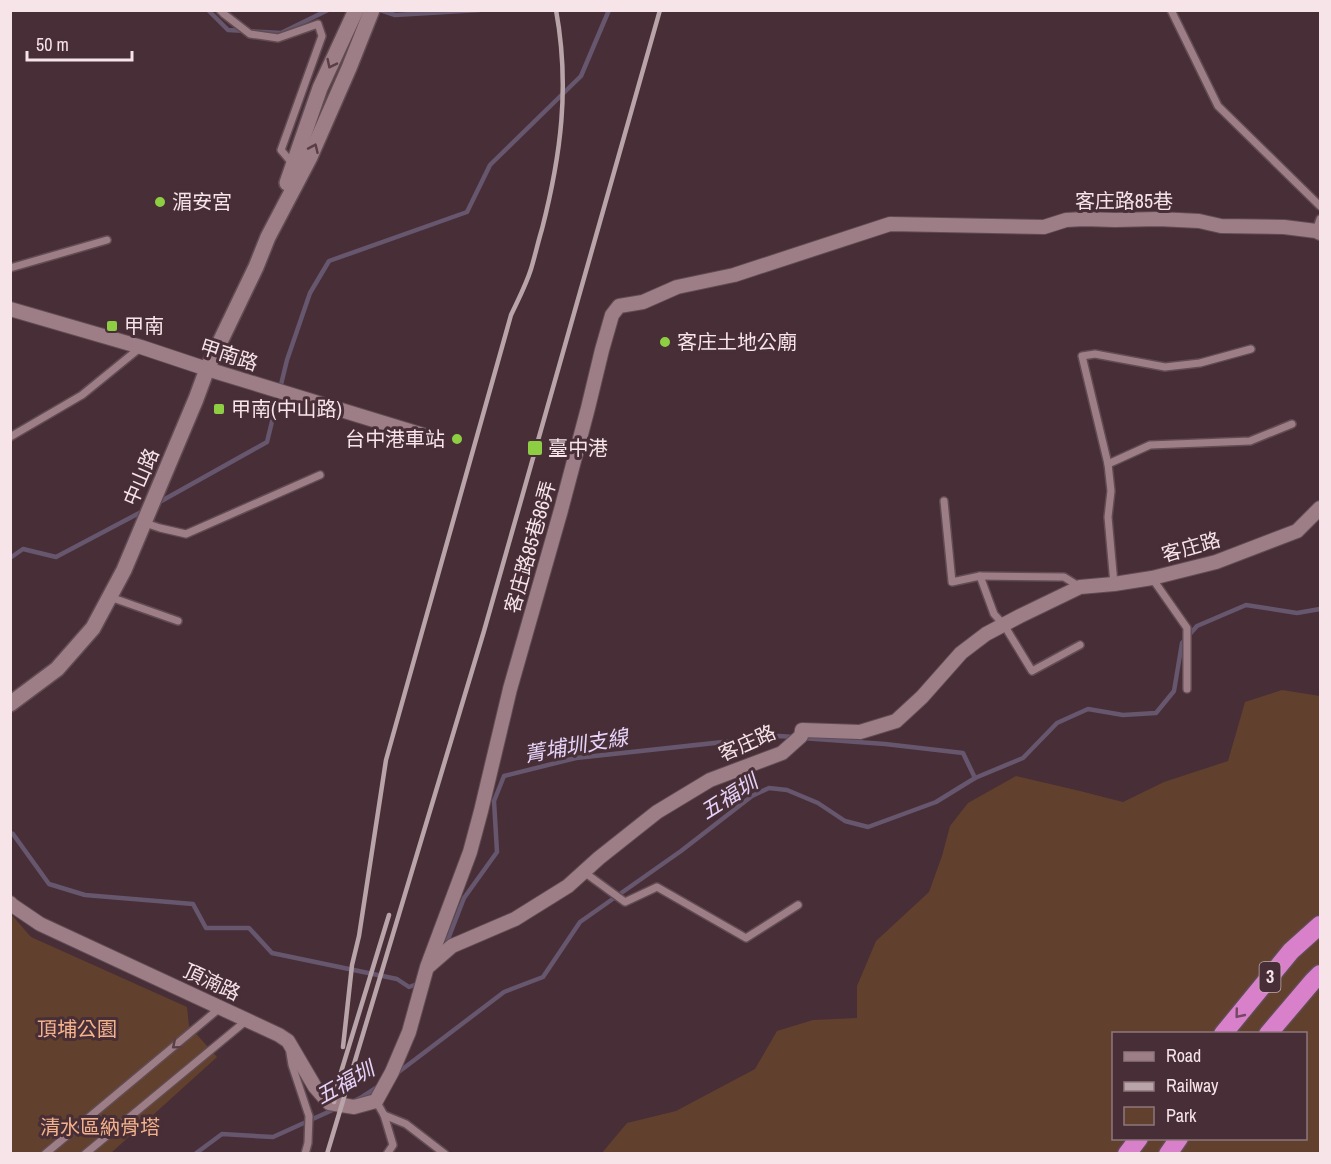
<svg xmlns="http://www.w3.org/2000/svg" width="1331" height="1164" viewBox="0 0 1331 1164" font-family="'Archivo Narrow','Noto Sans TC',sans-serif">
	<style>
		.green { fill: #61412d; fill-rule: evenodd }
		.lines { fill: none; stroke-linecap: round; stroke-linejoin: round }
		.stream { stroke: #66566e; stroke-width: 4.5 }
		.service-casing { stroke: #614c53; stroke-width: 10 }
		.minor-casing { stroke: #614c53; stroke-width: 16 }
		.tertiary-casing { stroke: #614c53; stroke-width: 18 }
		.motorway-casing { stroke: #614c53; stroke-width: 21 }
		.service { stroke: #9d7e87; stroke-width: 7 }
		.minor { stroke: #9d7e87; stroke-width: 14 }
		.tertiary { stroke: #9d7e87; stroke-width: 15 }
		.motorway { stroke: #d980cb; stroke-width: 18 }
		.rail { stroke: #b9a4aa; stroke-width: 4.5 }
		.oneway { stroke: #593e46 }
		.oneway2 { stroke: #744763 }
		.poi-dot { fill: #8ece43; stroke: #482e36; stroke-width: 2 }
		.labels { text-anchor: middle; stroke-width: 6; stroke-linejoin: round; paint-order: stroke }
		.shield { fill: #482e36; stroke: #c2adb3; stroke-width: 1.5 }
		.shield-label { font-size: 18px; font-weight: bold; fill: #f6e4e9 }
		.street-label { font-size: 20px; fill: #f6e4e9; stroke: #482e36 }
		.poi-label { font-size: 20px; fill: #f6e4e9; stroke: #482e36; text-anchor: start }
		.park-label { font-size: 20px; fill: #f3b28c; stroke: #482e36 }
		.water-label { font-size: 21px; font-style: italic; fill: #e5d3f9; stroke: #482e36 }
	</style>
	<rect width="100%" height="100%" fill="#482e36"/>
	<g class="green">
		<path d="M1282,690L1320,696V1153L601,1154L627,1123L676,1111L755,1069L777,1031L813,1020L857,1018V986L876,941L929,892L942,856L950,826L968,803L1016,776L1080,791L1123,802L1164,782L1228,761L1245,702ZM1114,1034H1306V1138H1114Z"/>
		<polygon points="10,913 31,937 187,1007 189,1026 217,1057 111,1153 11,1153"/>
	</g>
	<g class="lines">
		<g class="stream">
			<polyline points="208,10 228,30 281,33 328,10"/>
			<polyline points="380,10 395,15 480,10"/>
			<polyline points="156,504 267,442 287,360 310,293 329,261 467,212 490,165 581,76 609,10"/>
			<polyline points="10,558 23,549 56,557 143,511"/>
			<polyline points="802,738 885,744 963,753 975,778"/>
			<polyline points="10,833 13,834 49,884 85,895 193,904 206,928 249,928 272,953 397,979 409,987 420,983"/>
			<polyline points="445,947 464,898 497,852 494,801 504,776 576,758 779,736 794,737"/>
			<polyline points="396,1074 504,992 543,977 580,922 681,851 752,796 769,788 787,790 818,803 845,821 868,827 936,802 975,778 1023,758 1057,723 1088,709 1123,715 1156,713 1174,691 1182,643 1197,626 1246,605 1297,613 1320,609"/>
			<polyline points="356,1100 362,1097 379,1086"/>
			<polyline points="195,1154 222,1134 273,1137 337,1108"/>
		</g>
		<defs>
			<g id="service">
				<polyline points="220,10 224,14 250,34 278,38 318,24 322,36 281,150 292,163"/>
				<polyline points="1171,10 1218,106 1320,206"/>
				<polyline points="1316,231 1320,219"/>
				<polyline points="10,268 107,240"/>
				<polyline points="10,437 82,395 141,347"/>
				<polyline points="1108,464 1150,445 1250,441 1292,424"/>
				<polyline points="944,501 952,582 980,576 994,614 1004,625 1032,671 1080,645"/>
				<polyline points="145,523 160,528 186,534 320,475"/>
				<polyline points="980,576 1064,577 1080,587"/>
				<polyline points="1152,578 1187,628 1187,689"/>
				<polyline points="1114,584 1108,517 1111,491 1108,464 1082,356 1095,354 1165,367 1200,363 1251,349"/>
				<polyline points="110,597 178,621"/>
				<polyline points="584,872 625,902 657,887 746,938 798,905"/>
				<polyline points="290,1053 292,1065 309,1116 308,1143 305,1154"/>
				<polyline points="376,1101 384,1115 406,1124 445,1154"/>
				<polyline points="384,1115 393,1145 387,1154"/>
				<polyline points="45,1154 221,1007"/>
				<polyline points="85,1154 247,1020"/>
			</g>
			<g id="minor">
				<polyline points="10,309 141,347 207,369 436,439"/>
				<polyline points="10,903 12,905 40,924 279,1035 288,1041 315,1087 329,1103 354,1107 376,1101 392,1072 409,1032 427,967 470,852 481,811 510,689 561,510 588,408 602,350 612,315 619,306 643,302 677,287 734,275 890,224 1044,227 1066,220 1084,219 1115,220 1158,219 1199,221 1221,226 1284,227 1316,231 1320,233"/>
				<polyline points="429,966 452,946 515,919 568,886 599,858 657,812 710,780 782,753 801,736 802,730 860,732 896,721 922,697 961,653 986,634 1020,616 1080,587 1114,584 1152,578 1216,562 1297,531 1320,508"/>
			</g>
			<g id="tertiary">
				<polyline points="287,183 320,88 356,10"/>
				<polyline points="10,704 57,669 93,628 124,570 196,399 207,369 256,267 268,237 310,157 349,68 372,10"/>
			</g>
			<g id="motorway">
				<polyline points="1223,1034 1291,951 1320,925"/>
				<polyline points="1268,1034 1313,981 1320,974"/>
				<polyline points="1127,1154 1139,1138"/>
				<polyline points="1168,1154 1179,1138"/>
			</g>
		</defs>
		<use href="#service" class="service-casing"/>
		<use href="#minor" class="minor-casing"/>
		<use href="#tertiary" class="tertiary-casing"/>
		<use href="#motorway" class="motorway-casing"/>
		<use href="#service" class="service"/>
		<use href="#minor" class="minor"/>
		<use href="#tertiary" class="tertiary"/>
		<use href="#motorway" class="motorway"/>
		<g class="rail">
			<path d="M343,1047L352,965L359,936L386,760L511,315C518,300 526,285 531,269C535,256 538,242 542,229C561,155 570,86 556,10"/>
			<polyline points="334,1102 338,1082 389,915"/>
			<polyline points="327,1154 484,631 660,10"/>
		</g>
	</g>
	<defs><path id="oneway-chevron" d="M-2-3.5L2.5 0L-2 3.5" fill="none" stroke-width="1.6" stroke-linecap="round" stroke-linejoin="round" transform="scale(1.5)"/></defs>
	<g class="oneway">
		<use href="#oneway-chevron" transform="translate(331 64) rotate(116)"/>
		<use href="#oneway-chevron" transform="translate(314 148) rotate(-66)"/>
		<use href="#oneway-chevron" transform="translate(176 1045) rotate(140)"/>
	</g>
	<use class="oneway2" href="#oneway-chevron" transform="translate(1239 1014) rotate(129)"/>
	<g class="poi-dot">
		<circle cx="160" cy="202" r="6"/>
		<rect x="106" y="320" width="12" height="12" rx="3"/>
		<circle cx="665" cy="342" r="6"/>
		<rect x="213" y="403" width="12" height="12" rx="3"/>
		<circle cx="457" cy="439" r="6"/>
		<rect x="527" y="440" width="16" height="16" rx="3"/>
	</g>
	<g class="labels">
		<rect class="shield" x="1259.5" y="962" width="21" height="30" rx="4.5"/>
		<g class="shield-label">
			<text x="1270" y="983">3</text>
		</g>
		<g class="street-label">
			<text x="1124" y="208">客庄路85巷</text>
			<text transform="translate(229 355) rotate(18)" y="7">甲南路</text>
			<text transform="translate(141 477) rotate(-67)" y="7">中山路</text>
			<text transform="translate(530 547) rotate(-74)" y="7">客庄路85巷86弄</text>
			<text transform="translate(1191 547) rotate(-16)" y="7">客庄路</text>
			<text transform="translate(747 743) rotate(-24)" y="7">客庄路</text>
			<text transform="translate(212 982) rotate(25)" y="7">頂湳路</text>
		</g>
		<g class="poi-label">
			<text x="172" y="209">湄安宮</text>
			<text x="124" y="333">甲南</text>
			<text x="677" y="349">客庄土地公廟</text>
			<text x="231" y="416">甲南(中山路)</text>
			<text x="445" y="446" text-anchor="end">台中港車站</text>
			<text x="548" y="455">臺中港</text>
		</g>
		<g class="park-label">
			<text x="77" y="1036">頂埔公園</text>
			<text x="100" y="1134">清水區納骨塔</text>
		</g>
		<g class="water-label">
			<text transform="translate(576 746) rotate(-10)" y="7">菁埔圳支線</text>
			<text transform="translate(729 797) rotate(-32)" y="7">五福圳</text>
			<text transform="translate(345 1083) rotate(-29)" y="7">五福圳</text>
		</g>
	</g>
	<rect width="1331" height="1164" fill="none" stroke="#f6e4e9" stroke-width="24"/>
	<rect x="1112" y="1032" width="195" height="108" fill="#482e36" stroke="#8e777e" stroke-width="1.5"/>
	<rect x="1124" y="1052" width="30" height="9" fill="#9d7e87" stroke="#8e777e" stroke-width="1.5"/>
	<text x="1166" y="1062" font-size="18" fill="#f6e4e9">Road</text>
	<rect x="1124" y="1082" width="30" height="9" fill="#b9a4aa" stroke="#8e777e" stroke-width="1.5"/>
	<text x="1166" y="1092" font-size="18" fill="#f6e4e9">Railway</text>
	<rect x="1124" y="1107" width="30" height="18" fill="#61412d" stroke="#8e777e" stroke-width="1.5"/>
	<text x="1166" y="1122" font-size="18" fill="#f6e4e9">Park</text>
	<path d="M27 51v9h105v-9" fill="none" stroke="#f6e4e9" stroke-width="3"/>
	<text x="36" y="51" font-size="18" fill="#f6e4e9" stroke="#482e36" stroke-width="4.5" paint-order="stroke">50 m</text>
</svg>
